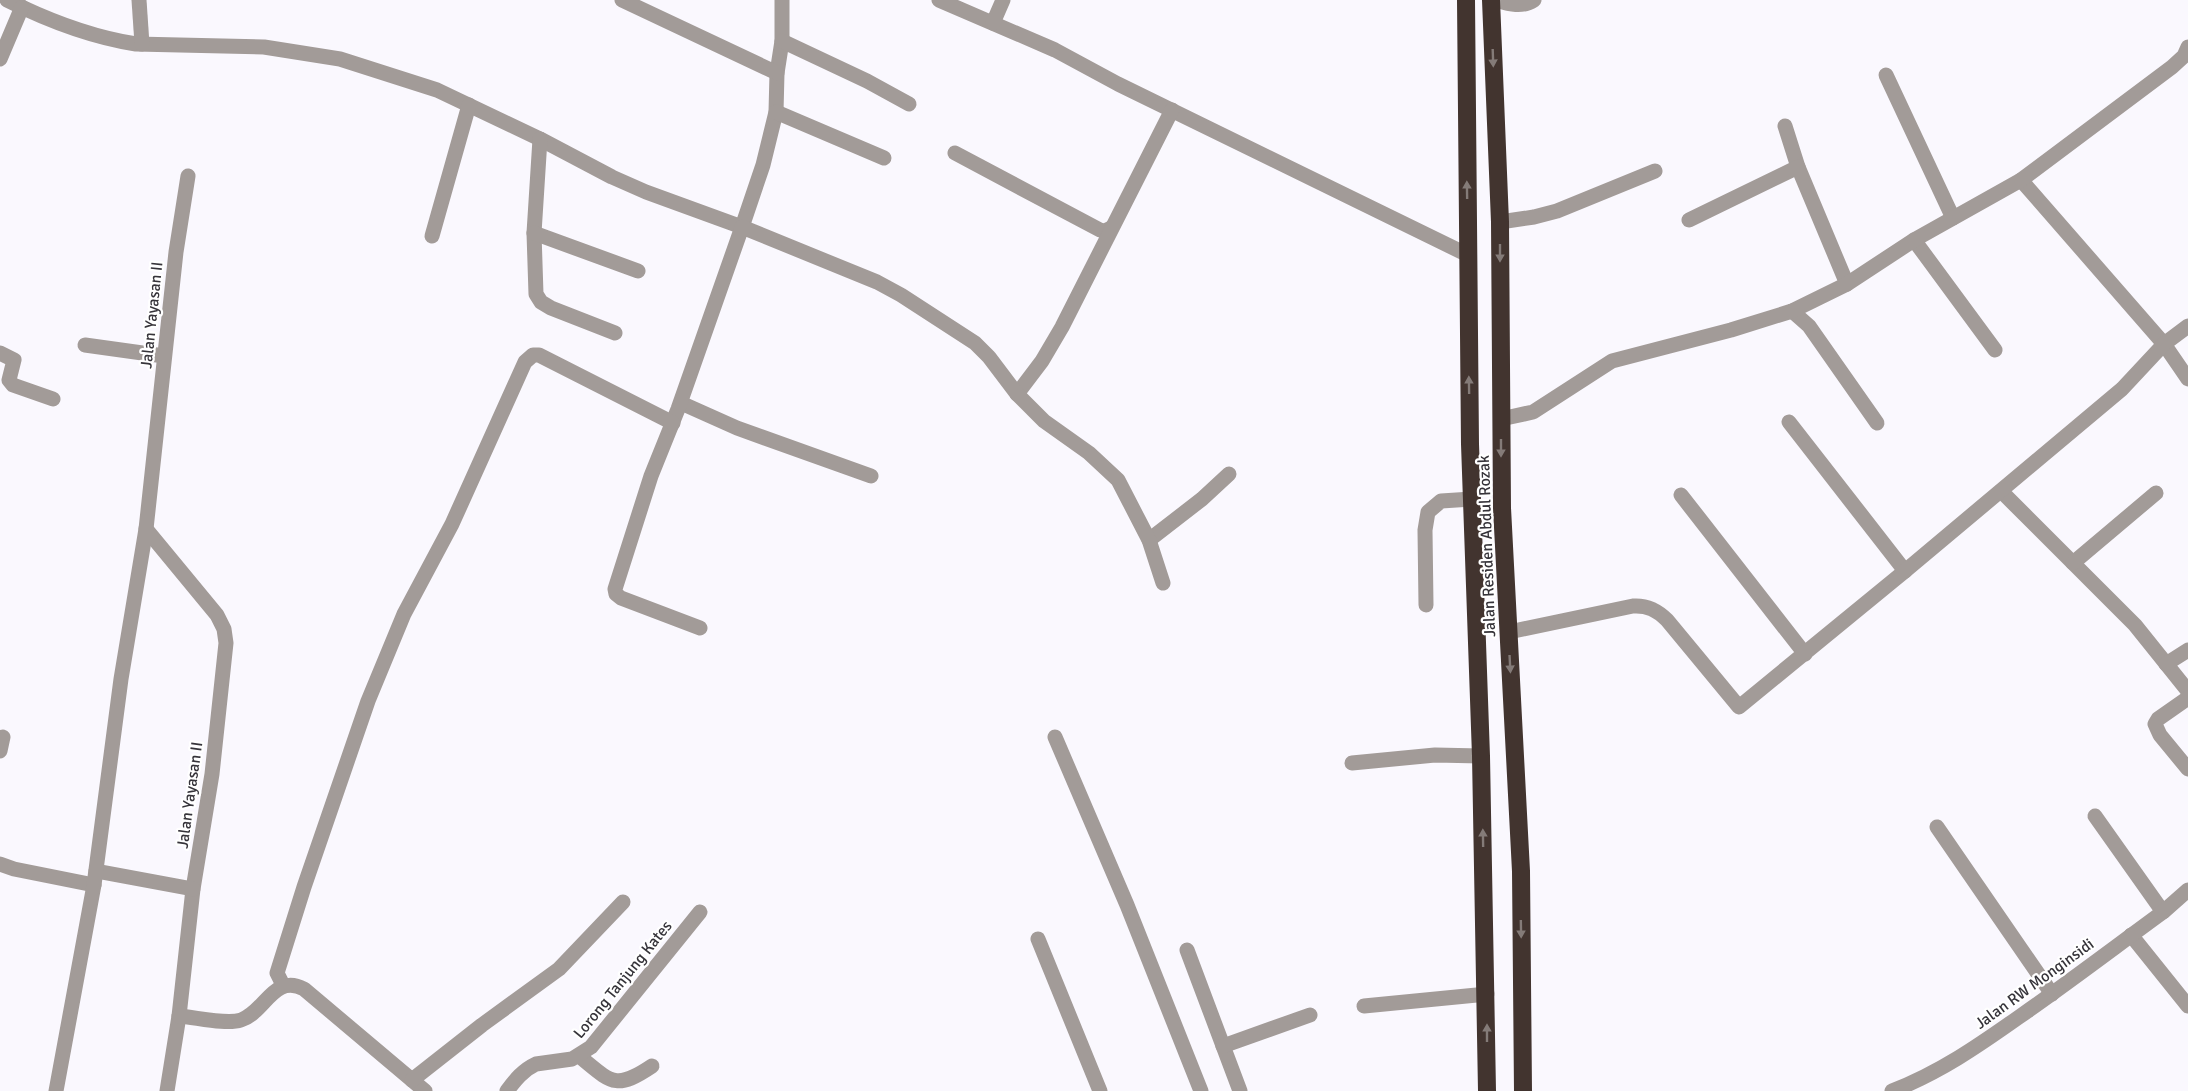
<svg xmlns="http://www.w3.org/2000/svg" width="2188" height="1091" viewBox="0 0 2188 1091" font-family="Signika,sans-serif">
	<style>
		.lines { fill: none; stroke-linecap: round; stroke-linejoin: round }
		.minor { stroke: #a29b98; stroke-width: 15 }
		.highway { stroke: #42342f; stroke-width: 18 }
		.oneway { fill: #847b78 }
		.labels { text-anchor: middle; stroke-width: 4.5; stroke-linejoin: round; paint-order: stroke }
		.street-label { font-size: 16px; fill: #36343a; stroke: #fff }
	</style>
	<rect width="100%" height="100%" fill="#faf8fe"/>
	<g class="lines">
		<g class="minor">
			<path d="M7,0C47,20 91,37 136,44L264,47L340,59L437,90L540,139L612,177L646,192L742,227L763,165L776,112L777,73L782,41V0"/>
			<polyline points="139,0 142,44"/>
			<polyline points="622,0 777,73"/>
			<polyline points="939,0 1055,50 1118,84 1468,255"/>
			<path d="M1495,0C1509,4 1522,8 1534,0"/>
			<polyline points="993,23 1003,0"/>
			<polyline points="782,41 867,81 909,104"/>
			<polyline points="0,59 22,7"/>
			<polyline points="1886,75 1953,218"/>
			<polyline points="776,112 884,158"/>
			<polyline points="1785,126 1798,167"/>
			<polyline points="540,139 534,233 536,294 541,302 551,308 615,333"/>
			<polyline points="955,153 1100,230 1105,231 1111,228"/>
			<polyline points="2021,180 2164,344 2188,379"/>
			<polyline points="1689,220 1798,167 1847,284"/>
			<polyline points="1500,222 1534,217 1557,211 1655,171"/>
			<polyline points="534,233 638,271"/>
			<polyline points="432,236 469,105"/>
			<polyline points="1914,240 1995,350"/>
			<polyline points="1792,311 1809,326 1877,423"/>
			<polyline points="85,345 164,356"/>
			<polyline points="0,353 14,360 9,380 13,385 53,399"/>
			<polyline points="1017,394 1042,361 1062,327 1172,110"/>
			<polyline points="681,403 737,428 871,476"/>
			<polyline points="1501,419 1533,412 1612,361 1731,330 1792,311 1847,284 1914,240 2021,180 2172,67 2184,56 2188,47"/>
			<polyline points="1789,422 1905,571"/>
			<polyline points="2001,491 2135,625 2188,691"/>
			<polyline points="1681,495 1805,654"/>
			<polyline points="146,529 217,615 224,629 226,643 212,774 193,889 179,1016 167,1091"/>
			<polyline points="1149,540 1202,499 1229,474"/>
			<polyline points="2073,563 2156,493"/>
			<polyline points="1426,605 1425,530 1428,512 1441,501 1472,499"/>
			<polyline points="700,628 621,598 616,594 615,589 651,476 678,409 742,227 877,282 901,295 975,343 989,357 1017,394 1044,421 1089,453 1118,480 1149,540 1163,583"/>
			<path d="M1509,632L1633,606C1647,605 1657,610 1667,620L1739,707L1905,571L2122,389L2164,344L2188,326"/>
			<polyline points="2166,664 2188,650"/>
			<polyline points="2188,698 2158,719 2155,724 2160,735 2188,769"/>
			<polyline points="1055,737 1127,905 1201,1091"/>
			<polyline points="0,751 3,737"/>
			<polyline points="1352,763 1435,755 1481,756"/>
			<polyline points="2095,816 2163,912"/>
			<polyline points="1937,827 2052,994"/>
			<polyline points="0,864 14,869 94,885"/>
			<polyline points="96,871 193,889"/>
			<polyline points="2131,935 2188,1006"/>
			<polyline points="1038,939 1100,1091"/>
			<polyline points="1187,950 1240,1091"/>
			<polyline points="283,985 277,973 304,887 368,701 404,614 452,524 525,362 533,355 539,355 673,423"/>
			<polyline points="1364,1006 1487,994"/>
			<path d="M179,1016C195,1017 226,1025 241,1020C265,1012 274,973 304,989L425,1091"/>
			<polyline points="1223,1046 1310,1015"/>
			<path d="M579,1056C611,1082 615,1091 652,1066"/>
			<polyline points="412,1080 482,1025 559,969 623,902"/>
			<polyline points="56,1091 94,885 121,679 146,529 176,252 188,176"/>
			<path d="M507,1091C515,1080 523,1070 536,1064L572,1059L591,1047L700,912"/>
			<path d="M1892,1091C1939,1073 1978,1046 2019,1017C2068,983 2115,947 2163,912L2188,890"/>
		</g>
		<g class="highway">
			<polyline points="1466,0 1470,444 1481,756 1487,1091"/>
			<polyline points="1491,0 1500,222 1502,508 1521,871 1523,1091"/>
		</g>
	</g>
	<defs><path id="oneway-solid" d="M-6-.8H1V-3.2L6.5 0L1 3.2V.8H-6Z" transform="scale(1.5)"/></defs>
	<g class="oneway">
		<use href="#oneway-solid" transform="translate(1493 58) rotate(88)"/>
		<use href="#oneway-solid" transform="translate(1467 190) rotate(-91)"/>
		<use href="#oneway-solid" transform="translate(1500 253) rotate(90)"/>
		<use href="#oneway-solid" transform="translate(1469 385) rotate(-91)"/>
		<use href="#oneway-solid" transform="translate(1501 448) rotate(90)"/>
		<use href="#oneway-solid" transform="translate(1510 664) rotate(87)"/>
		<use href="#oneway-solid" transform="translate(1483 838) rotate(-91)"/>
		<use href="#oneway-solid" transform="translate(1521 929) rotate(89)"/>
		<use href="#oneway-solid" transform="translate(1487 1033) rotate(-90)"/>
	</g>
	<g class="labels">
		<g class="street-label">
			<text transform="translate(151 315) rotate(-84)" y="6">Jalan Yayasan II</text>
			<text transform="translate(1486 546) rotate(-92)" y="6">Jalan Residen Abdul Rozak</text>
			<text transform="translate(189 795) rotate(-82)" y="6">Jalan Yayasan II</text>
			<text transform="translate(622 979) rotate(-51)" y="6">Lorong Tanjung Kates</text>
			<text transform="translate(2034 983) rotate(-36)" y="6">Jalan RW Monginsidi</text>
		</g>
	</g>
</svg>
